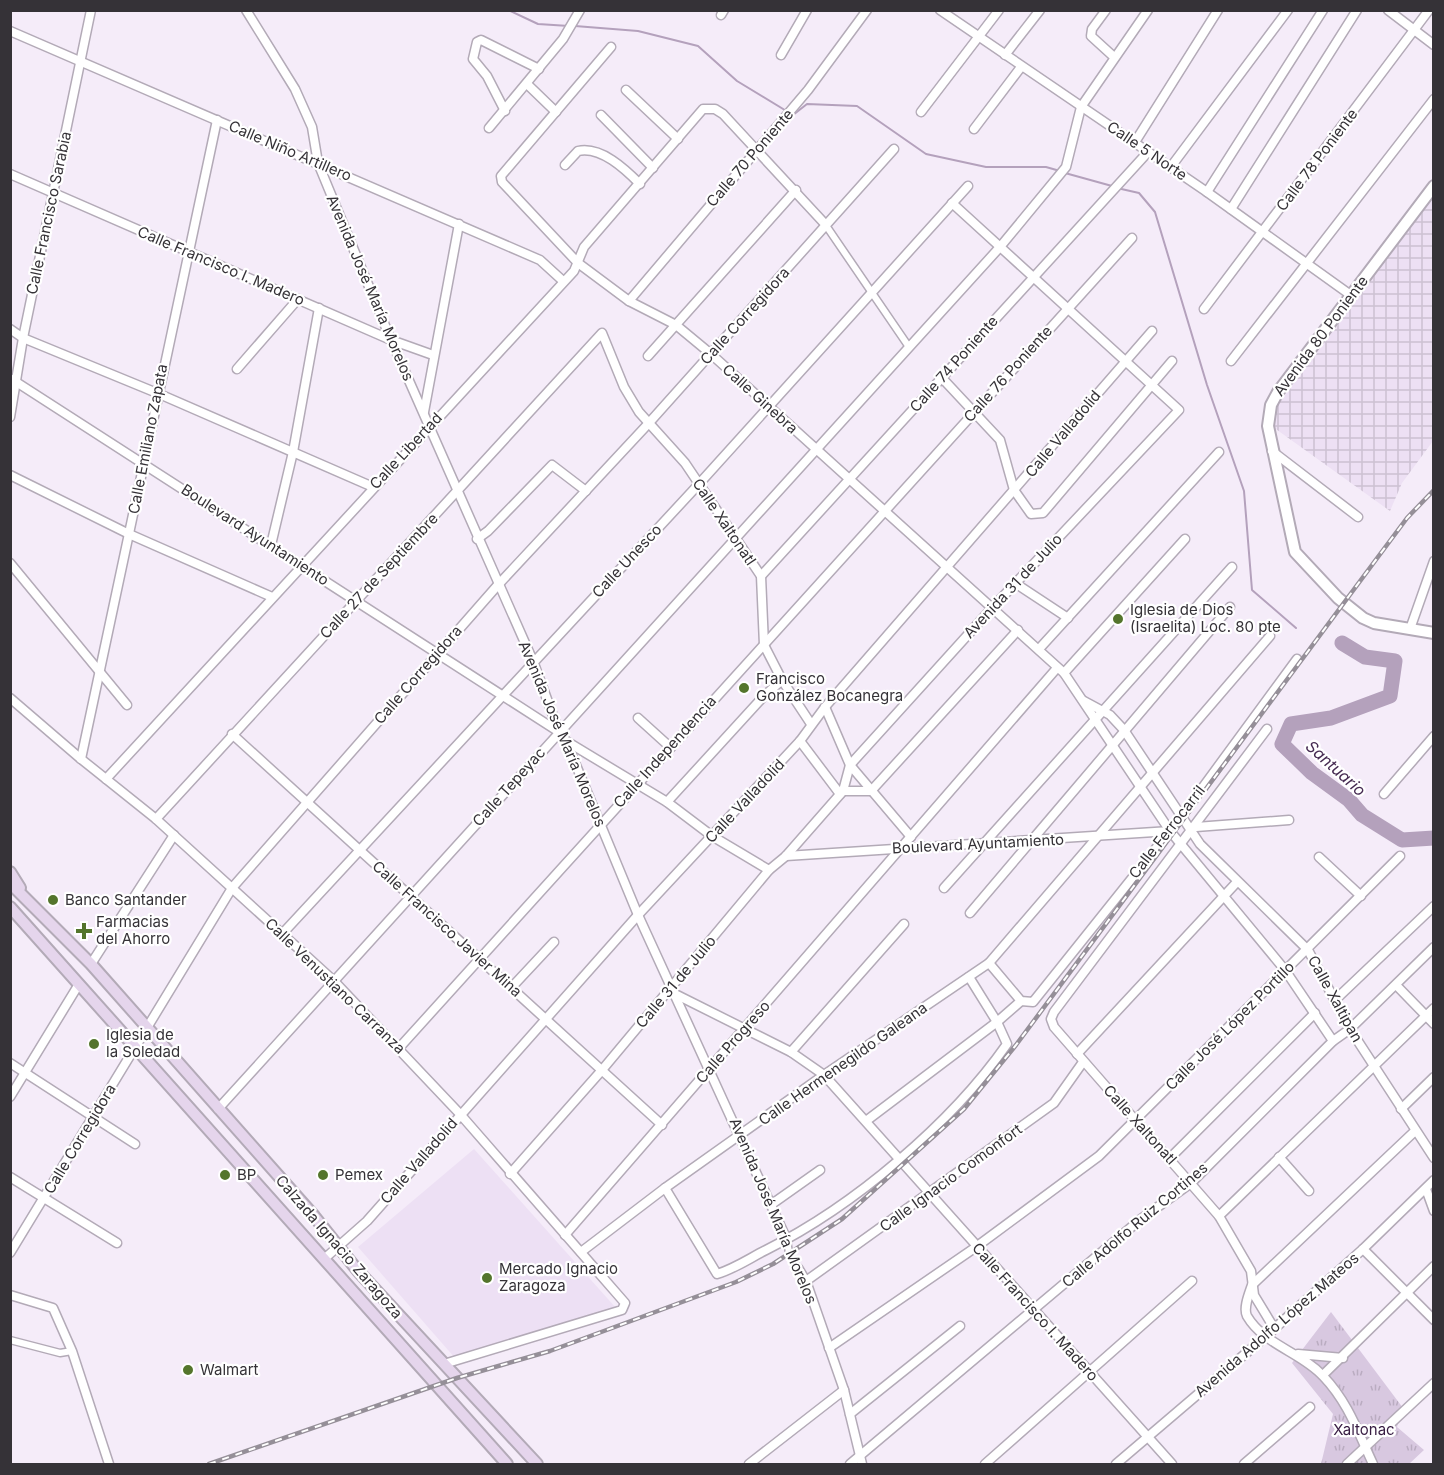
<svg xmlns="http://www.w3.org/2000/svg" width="1444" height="1475" viewBox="0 0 1444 1475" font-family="Inter,sans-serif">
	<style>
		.built { fill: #ede0f4 }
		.industrial { fill: url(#industrial-grid) }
		.grass { fill: url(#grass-tufts) }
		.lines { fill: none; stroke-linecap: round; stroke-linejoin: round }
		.stream { stroke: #b4a1bc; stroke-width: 2 }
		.river { stroke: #b4a1bc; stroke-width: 15 }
		.pedestrian-casing { stroke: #b3aab7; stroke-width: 9 }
		.minor-casing { stroke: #b3aab7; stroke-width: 11 }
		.tertiary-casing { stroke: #b3aab7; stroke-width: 14 }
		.secondary-casing { stroke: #b3aab7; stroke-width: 14 }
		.pedestrian { stroke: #fff; stroke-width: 6 }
		.minor { stroke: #fff; stroke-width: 8 }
		.tertiary { stroke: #fff; stroke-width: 10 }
		.secondary { stroke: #e5d5ec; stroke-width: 10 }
		.rail-casing { stroke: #958f98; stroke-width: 4.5 }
		.rail { stroke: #fff; stroke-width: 2; stroke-dasharray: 7; stroke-linecap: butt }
		.poi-dot { fill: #54752c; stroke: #fff; stroke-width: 2 }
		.labels { text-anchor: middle; stroke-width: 4.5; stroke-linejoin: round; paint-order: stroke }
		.street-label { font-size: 15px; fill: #353237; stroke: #fff }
		.poi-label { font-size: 15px; fill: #353237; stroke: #fff; text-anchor: start }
		.park-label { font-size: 15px; fill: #371c42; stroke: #fff }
		.water-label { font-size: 16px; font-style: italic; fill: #462b52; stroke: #fff }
	</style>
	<defs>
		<pattern id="industrial-grid" width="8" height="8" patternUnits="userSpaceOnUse" patternTransform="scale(1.5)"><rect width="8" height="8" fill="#ede0f4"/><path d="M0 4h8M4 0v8" fill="none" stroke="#ccc1d2"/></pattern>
		<pattern id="grass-tufts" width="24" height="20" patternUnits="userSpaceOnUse" patternTransform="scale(1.5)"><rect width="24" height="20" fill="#d8c8e0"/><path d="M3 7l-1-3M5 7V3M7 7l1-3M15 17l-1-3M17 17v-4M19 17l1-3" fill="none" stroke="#baacc1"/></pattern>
	</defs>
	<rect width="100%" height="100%" fill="#f5ecf9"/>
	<polygon class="built" points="474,1149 616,1308 455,1358 358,1247"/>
	<polygon class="industrial" points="1433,198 1433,441 1402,483 1390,511 1273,427 1276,407"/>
	<polygon class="grass" points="1331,1312 1403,1408 1397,1427 1424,1450 1409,1464 1321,1464 1333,1414 1292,1363"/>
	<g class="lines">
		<g class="stream">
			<polyline points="508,10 538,24 569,26"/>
			<polyline points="575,26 638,31 698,46 737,81 793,115 807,104 857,106 926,154 986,167 1046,167 1060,171"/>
			<polyline points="1065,173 1112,186"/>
			<polyline points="1117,188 1139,193 1155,212 1207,385 1244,491 1252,590 1296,628"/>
		</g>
		<polyline class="river" points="1342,643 1365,657 1395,661 1390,696 1331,718 1291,724 1282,744 1312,773 1349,800 1362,815 1402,840 1434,838"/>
		<defs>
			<g id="pedestrian">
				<polyline points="825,224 909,347"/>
				<polyline points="787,1240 789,1253 798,1268"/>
				<polyline points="10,1340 60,1353 72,1351"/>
			</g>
			<g id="minor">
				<polyline points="246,10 295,89 312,127 318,163 391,340 533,661 559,732 566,741 638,915 787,1240"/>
				<polyline points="940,10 1207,192 1352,296"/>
				<polyline points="1106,10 1092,29 1091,36 1114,57"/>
				<polyline points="1388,10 1434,45"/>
				<polyline points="721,15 724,10"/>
				<polyline points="10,31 540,260 563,281"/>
				<polyline points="611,47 501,176 502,182 578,263 629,301 676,325 711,354 1064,673 1170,831 1285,970 1333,1041"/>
				<polyline points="781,55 807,10"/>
				<polyline points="1005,55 1040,10"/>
				<polyline points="527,84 556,112"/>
				<polyline points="626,90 678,139"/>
				<polyline points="505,111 487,76 473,59 477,42 481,40 539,69"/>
				<polyline points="921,112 999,10"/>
				<polyline points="601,115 653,168"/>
				<polyline points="489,128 563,39 580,10"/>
				<polyline points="974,129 1021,67"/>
				<polyline points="1135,142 1218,10"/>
				<path d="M565,165L578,151C601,146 625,169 640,184"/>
				<polyline points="1170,168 1288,10"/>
				<polyline points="10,174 391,340 433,355"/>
				<polyline points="1207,192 1323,10"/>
				<polyline points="1231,209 1357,10"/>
				<polyline points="629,301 808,90 867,10"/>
				<polyline points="1204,309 1429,10"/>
				<polyline points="10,329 23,338 157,393 373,487"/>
				<polyline points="648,356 796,190"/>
				<polyline points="1231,361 1434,99"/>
				<polyline points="237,369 298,299"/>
				<polyline points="10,378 559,732"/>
				<polyline points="942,378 1000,440 1014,490 1031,514 1043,513 1172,361"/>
				<polyline points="424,412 459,224"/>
				<polyline points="10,417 23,338 91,10"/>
				<polyline points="1272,451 1358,517"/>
				<polyline points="10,475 129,534 272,597"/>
				<polyline points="477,539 488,531 552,465 586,491"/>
				<polyline points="271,545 293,452 319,308"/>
				<polyline points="10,563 127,705"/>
				<polyline points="761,576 1148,152"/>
				<polyline points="1015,583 1068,618"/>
				<polyline points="1410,629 1434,561"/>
				<polyline points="1039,649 1219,452"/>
				<polyline points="1064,673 1185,539"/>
				<polyline points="10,698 81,759 156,819 334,981 460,1114 625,1303 622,1310 444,1364"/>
				<polyline points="1084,701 1110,715 1124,730 1200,844 1308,950 1350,1029 1434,1158"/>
				<polyline points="825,707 850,765 911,837"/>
				<polyline points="638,718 670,747"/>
				<polyline points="1267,729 1054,1012 1051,1019 1054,1027 1219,1216 1251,1271 1254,1295 1274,1328"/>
				<polyline points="232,734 662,1125"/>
				<polyline points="566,741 667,802 712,836 769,870"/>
				<polyline points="800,741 840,794"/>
				<polyline points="81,759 217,120"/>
				<polyline points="106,779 574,271 584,247 703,109 715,109 723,114 825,224"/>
				<polyline points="843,791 871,791 1018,630"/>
				<polyline points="1384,794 1434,736"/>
				<polyline points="667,802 763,697 782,680"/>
				<polyline points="156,819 602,333 624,387 639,412 685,463 761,576 764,645 782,680 811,724"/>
				<polyline points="1196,827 1289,820"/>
				<polyline points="786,856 1170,831"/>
				<polyline points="1319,857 1361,896"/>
				<polyline points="944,888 1232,567"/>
				<polyline points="970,913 1230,607"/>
				<polyline points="283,933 698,485 968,186"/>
				<polyline points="989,963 1021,1001 1033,1002 1181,817 1297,659"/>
				<polyline points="91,964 174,835"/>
				<polyline points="1396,985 1434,1024"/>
				<polyline points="511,988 554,942"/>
				<polyline points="675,994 791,1052 824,1075 1172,1464"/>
				<polyline points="1334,1001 1434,906"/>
				<polyline points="399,1048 1132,238"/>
				<polyline points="791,1052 904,924"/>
				<polyline points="1077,1054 1237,882"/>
				<polyline points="10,1063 135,1144"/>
				<polyline points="10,1097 79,984"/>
				<polyline points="218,1109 1000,247 1066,167 1081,107 1148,10"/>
				<polyline points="1401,1109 1434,1077"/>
				<polyline points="866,1121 997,1022 1021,1001"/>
				<polyline points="1279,1157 1309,1191"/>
				<polyline points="1170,1158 1315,1013"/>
				<polyline points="510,1174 602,1070 769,870 786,856 843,791 850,765 993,607 1179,410 952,203"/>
				<polyline points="10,1177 117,1243"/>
				<path d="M665,1188L717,1274C734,1269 750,1258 766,1250C854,1206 951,1124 1007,1044L997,1022L969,977"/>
				<polyline points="1426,1189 1434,1211"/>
				<polyline points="772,1204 820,1170"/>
				<polyline points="1219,1216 1434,1008"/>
				<polyline points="565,1235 1057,668"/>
				<polyline points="1363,1249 1434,1320"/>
				<polyline points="581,1252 665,1188 824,1075 989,963 1270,636"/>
				<polyline points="10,1253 232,888 497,586 648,424 894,149"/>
				<polyline points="324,1259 367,1221 638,915 800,741 825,707 1152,331"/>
				<polyline points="798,1268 806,1281 844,1390 862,1464"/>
				<polyline points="806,1281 1054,1103 1083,1062"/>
				<polyline points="10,1295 53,1308 72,1351 109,1464"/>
				<polyline points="829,1348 976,1247 1099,1156 1400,856"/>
				<polyline points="1298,1354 1343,1358"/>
				<polyline points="1323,1375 1434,1266"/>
				<polyline points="850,1414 960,1326"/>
				<polyline points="749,1464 844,1390"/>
				<polyline points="850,1464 1141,1219 1191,1183 1333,1041 1350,1029 1434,947"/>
				<polyline points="985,1464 1192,1281"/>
				<polyline points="1116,1464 1265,1337 1363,1249 1434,1180"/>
				<polyline points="1244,1464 1310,1407"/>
				<polyline points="1347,1464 1434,1383"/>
				<path d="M1373,1464C1358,1432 1348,1402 1323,1376C1301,1352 1264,1345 1247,1316C1243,1308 1249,1294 1252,1285L1415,1131"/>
			</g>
			<polyline id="tertiary" points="1434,186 1278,392 1271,405 1268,426 1295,552 1338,598 1363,618 1374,623 1434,633"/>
			<g id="secondary">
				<polyline points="10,872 20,888"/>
				<polyline points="10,883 91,964 314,1216 358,1271 537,1464"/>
				<polyline points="10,907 507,1464"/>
			</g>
		</defs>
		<use href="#pedestrian" class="pedestrian-casing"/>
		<use href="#minor" class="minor-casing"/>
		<use href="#tertiary" class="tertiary-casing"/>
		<use href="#secondary" class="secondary-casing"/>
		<use href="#pedestrian" class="pedestrian"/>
		<use href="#minor" class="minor"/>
		<use href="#tertiary" class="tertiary"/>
		<use href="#secondary" class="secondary"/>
		<defs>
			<polyline id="rail" points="209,1464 457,1378 550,1351 736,1282 773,1264 842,1219 964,1109 1016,1045 1372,565 1407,518 1434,490"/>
		</defs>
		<use href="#rail" class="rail-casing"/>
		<use href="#rail" class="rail"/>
	</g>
	<g class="poi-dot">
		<circle cx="1118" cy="619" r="6"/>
		<circle cx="744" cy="688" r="6"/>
		<circle cx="53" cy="900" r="6"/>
		<path d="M81 922h6v6h6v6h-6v6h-6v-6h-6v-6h6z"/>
		<circle cx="94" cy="1044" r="6"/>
		<circle cx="225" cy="1175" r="6"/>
		<circle cx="323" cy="1175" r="6"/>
		<circle cx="487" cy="1278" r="6"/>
		<circle cx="188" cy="1370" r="6"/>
	</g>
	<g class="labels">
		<g class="street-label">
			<text transform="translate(290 151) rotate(23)" y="5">Calle Niño Artillero</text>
			<text transform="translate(1147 151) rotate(34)" y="5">Calle 5 Norte</text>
			<text transform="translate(750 158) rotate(-49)" y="5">Calle 70 Poniente</text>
			<text transform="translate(1317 160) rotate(-53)" y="5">Calle 78 Poniente</text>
			<text transform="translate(49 213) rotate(-78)" y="5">Calle Francisco Sarabia</text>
			<text transform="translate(221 266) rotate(23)" y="5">Calle Francisco I. Madero</text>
			<text transform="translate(370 288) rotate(67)" y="5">Avenida José María Morelos</text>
			<text transform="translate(745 316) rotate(-48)" y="5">Calle Corregidora</text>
			<text transform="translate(1321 336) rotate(-53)" y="5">Avenida 80 Poniente</text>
			<text transform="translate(954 364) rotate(-48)" y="5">Calle 74 Poniente</text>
			<text transform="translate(1008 374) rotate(-48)" y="5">Calle 76 Poniente</text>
			<text transform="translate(760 399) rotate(42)" y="5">Calle Ginebra</text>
			<text transform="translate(1063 434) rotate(-50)" y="5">Calle Valladolid</text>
			<text transform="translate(148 439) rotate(-79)" y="5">Calle Emiliano Zapata</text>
			<text transform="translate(406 451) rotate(-47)" y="5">Calle Libertad</text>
			<text transform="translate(724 522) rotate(56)" y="5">Calle Xaltonatl</text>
			<text transform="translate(255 535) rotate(33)" y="5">Boulevard Ayuntamiento</text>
			<text transform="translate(627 561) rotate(-47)" y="5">Calle Unesco</text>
			<text transform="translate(379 576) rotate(-47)" y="5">Calle 27 de Septiembre</text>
			<text transform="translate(1013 586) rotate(-47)" y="5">Avenida 31 de Julio</text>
			<text transform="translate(418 675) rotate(-49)" y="5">Calle Corregidora</text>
			<text transform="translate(562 734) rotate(67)" y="5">Avenida José María Morelos</text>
			<text transform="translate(665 752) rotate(-48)" y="5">Calle Independencia</text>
			<text transform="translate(509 787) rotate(-48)" y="5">Calle Tepeyac</text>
			<text transform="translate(745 801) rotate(-47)" y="5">Calle Valladolid</text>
			<text transform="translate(1167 832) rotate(-52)" y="5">Calle Ferrocarril</text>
			<text transform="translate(978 844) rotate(-3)" y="5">Boulevard Ayuntamiento</text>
			<text transform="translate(447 929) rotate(42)" y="5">Calle Francisco Javier Mina</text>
			<text transform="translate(676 982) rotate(-50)" y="5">Calle 31 de Julio</text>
			<text transform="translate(335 986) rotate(44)" y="5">Calle Venustiano Carranza</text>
			<text transform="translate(1335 999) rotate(61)" y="5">Calle Xaltipan</text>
			<text transform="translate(1230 1026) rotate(-45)" y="5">Calle José López Portillo</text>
			<text transform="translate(733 1042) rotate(-49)" y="5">Calle Progreso</text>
			<text transform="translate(843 1064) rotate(-35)" y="5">Calle Hermenegildo Galeana</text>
			<text transform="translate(1140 1125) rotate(48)" y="5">Calle Xaltonatl</text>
			<text transform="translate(80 1139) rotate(-59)" y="5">Calle Corregidora</text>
			<text transform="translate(419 1161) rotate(-49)" y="5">Calle Valladolid</text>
			<text transform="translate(951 1178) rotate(-36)" y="5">Calle Ignacio Comonfort</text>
			<text transform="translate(773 1211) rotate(67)" y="5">Avenida José María Morelos</text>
			<text transform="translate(1135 1225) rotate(-40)" y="5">Calle Adolfo Ruiz Cortines</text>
			<text transform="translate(339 1247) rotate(49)" y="5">Calzada Ignacio Zaragoza</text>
			<text transform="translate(1035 1312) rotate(48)" y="5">Calle Francisco I. Madero</text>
			<text transform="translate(1277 1325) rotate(-41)" y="5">Avenida Adolfo López Mateos</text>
		</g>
		<g class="poi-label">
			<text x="1130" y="615">Iglesia de Dios<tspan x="1130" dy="17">(Israelita) Loc. 80 pte</tspan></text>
			<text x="756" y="684">Francisco<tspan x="756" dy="17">González Bocanegra</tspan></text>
			<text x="65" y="905">Banco Santander</text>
			<text x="96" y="927">Farmacias<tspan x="96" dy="17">del Ahorro</tspan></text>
			<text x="106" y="1040">Iglesia de<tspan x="106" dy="17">la Soledad</tspan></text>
			<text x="237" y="1180">BP</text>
			<text x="335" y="1180">Pemex</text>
			<text x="499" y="1274">Mercado Ignacio<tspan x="499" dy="17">Zaragoza</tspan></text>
			<text x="200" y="1375">Walmart</text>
		</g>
		<g class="park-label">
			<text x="1364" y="1435">Xaltonac</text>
		</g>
		<g class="water-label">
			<text transform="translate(1336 768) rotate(42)" y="6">Santuario</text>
		</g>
	</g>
	<rect width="1444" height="1475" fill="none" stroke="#353237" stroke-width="24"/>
</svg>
